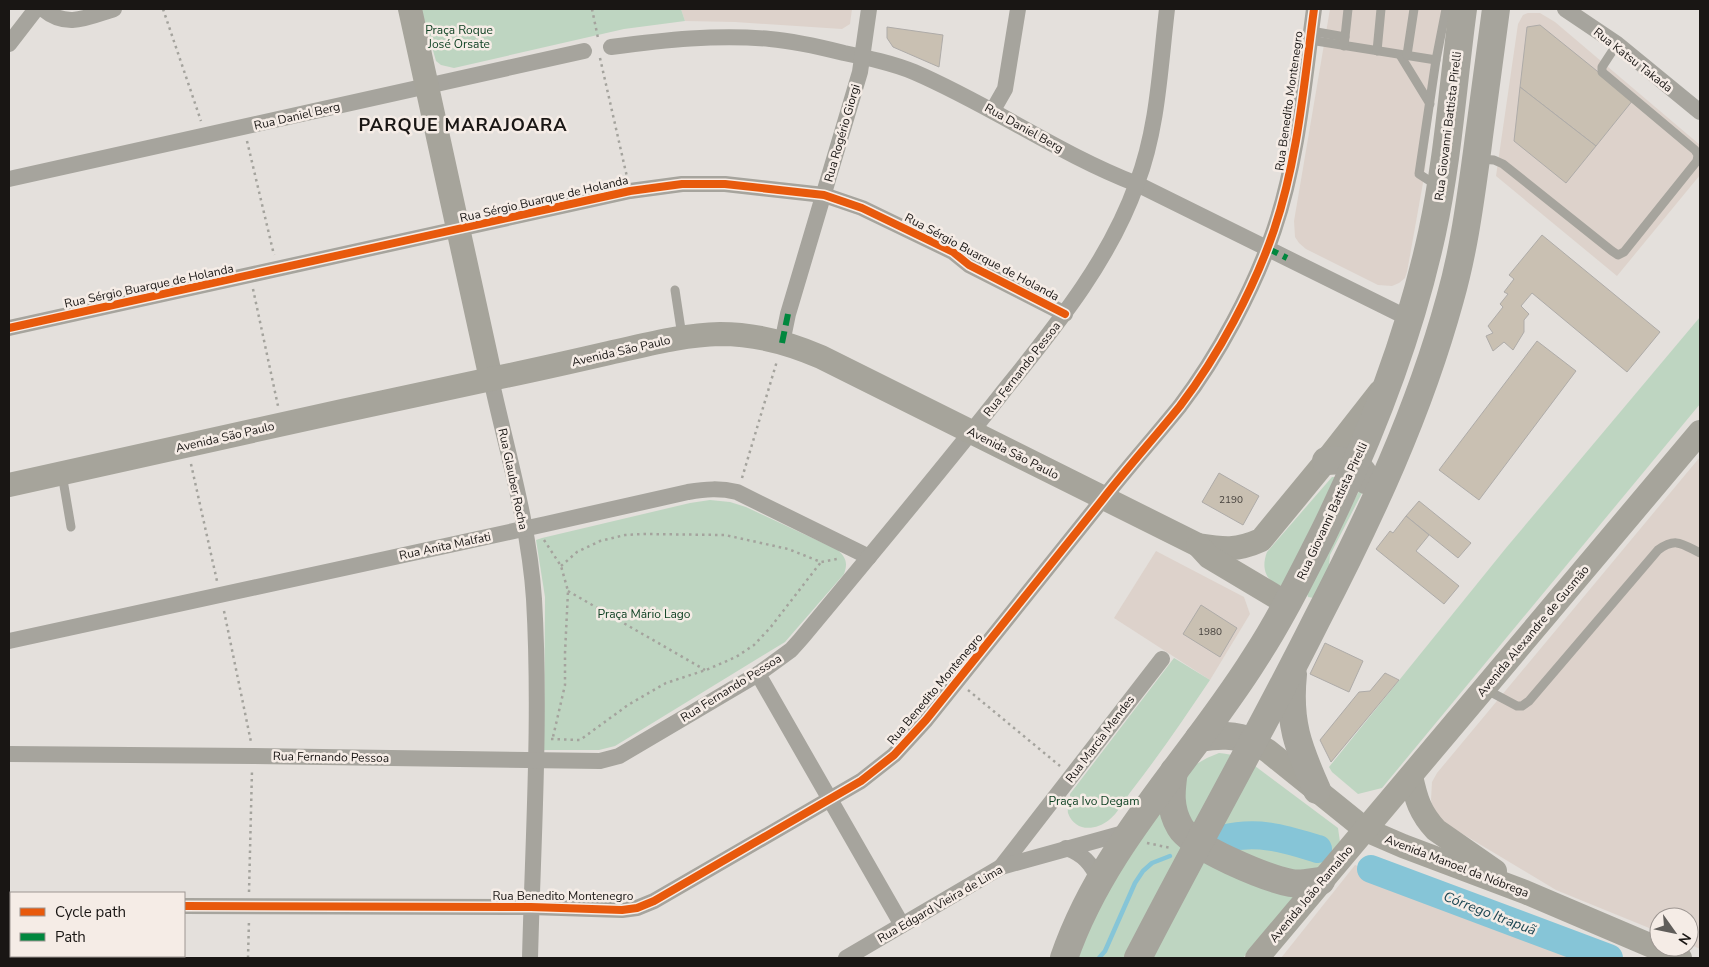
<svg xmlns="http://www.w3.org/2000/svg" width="1709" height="967" viewBox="0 0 1709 967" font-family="'Nunito Sans',sans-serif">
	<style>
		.built { fill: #ddd2cb }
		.green { fill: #bed5c1 }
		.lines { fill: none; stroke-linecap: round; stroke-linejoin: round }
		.stream { stroke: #86c5d7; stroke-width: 4.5 }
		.river { stroke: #86c5d7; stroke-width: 28 }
		.building { fill: #c9c0b2; stroke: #aeaba8 }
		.path { stroke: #a4a39d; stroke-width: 2.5; stroke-dasharray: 2.5 4; stroke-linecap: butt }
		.lane { stroke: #a6a49d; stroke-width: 9 }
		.street { stroke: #a6a49d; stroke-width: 16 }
		.secondary { stroke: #a6a49b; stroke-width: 24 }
		.highway { stroke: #a6a49c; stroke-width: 28 }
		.quiet { stroke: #00873e; stroke-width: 6; stroke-dasharray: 12 6; stroke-linecap: butt }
		.cycleway-casing { stroke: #f5ece6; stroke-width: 11 }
		.cycleway { stroke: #e8590c; stroke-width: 8 }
		.labels { text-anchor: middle; stroke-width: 5; stroke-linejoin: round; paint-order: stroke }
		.number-label { font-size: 10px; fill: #45403c }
		.park-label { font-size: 12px; fill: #0f4123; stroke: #f5ece6 }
		.street-label { font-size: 12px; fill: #191614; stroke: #f5ece6 }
		.water-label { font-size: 14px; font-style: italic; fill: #1d4753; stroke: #f5ece6 }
		.district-label { font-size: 18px; font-weight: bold; letter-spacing: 1px; fill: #191614; stroke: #f5ece6 }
	</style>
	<rect width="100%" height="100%" fill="#e4e0dc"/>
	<g class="built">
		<polygon points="681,9 852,9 850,24 842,29 735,22 685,21"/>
		<polygon points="1330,9 1446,9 1423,183 1407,272 1405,278 1399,283 1392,286 1378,285 1306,249 1299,243 1295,237 1294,221"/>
		<polygon points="1528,13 1540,13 1555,22 1700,145 1700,175 1617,276 1496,176 1518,24 1523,15"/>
		<polygon points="1700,457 1700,949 1689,944 1689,917 1659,917 1659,932 1556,890 1436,818 1431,800 1432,782 1437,773"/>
		<polygon points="1156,551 1244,597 1250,614 1210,680 1114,618"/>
		<polygon points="1355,865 1590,958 1281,958"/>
	</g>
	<g class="green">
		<polygon points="421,9 681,9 685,21 624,29 454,68 441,65 436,61"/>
		<polygon points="1700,317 1700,404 1382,788 1358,794 1332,772 1329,767 1506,548"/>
		<path d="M1332,477H1336L1282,586C1265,582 1261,567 1267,552Z"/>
		<polygon points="1359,491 1361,491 1362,493 1330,555 1328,575 1314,598 1308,597 1307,593"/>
		<path d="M710,500L730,502L746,507L838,550C846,558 848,563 844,574L785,642L615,746L599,750H544L545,597L536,540L542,538L690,503Z"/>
		<path d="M1174,658L1210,680C1185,717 1160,754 1132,790C1125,799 1118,813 1109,820C1095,831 1075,832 1068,813C1067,808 1070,799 1070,794Z"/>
		<path d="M1219,753C1233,754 1243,758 1255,766L1338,828L1340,842L1243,958H1073L1087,918L1179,774L1207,758Z"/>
	</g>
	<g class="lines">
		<polyline class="stream" points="1099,958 1105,951 1135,883 1143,871 1152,863 1170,856"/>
		<g class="river">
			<path d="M1223,839C1258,830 1285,839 1318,849"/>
			<polyline points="1371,869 1609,958"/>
		</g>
	</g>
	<g class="building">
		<polygon points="1540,25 1633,100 1596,146 1520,87 1527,27"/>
		<polygon points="887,27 943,35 939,67 893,47 887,38"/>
		<polygon points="1520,87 1596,146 1566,183 1514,141"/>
		<polygon points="1542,235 1660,332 1627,372 1532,293 1521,306 1529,314 1524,320 1524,332 1513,350 1504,342 1493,351 1486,336 1493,333 1488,326 1503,307 1500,304 1508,294 1504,292 1514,279 1509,275"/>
		<polygon points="1537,341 1576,371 1479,500 1439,470"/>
		<polygon points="1219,473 1259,496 1243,525 1202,502"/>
		<polygon points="1419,501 1471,543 1458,558 1406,516"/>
		<polygon points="1406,516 1429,535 1416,551 1459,586 1444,604 1376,549 1390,531 1393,533"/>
		<polygon points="1201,605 1237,628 1220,657 1183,634"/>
		<polygon points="1325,643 1363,661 1349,692 1310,674"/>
		<polygon points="1385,673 1399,680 1331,762 1320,740 1359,692 1370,691"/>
	</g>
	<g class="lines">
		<g class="path">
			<polyline points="163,9 201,121"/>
			<polyline points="592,9 598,38"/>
			<polyline points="600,58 627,177"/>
			<polyline points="247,141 274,255"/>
			<polyline points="253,289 278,406"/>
			<polyline points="191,464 217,581"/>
			<polyline points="742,478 777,361"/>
			<polyline points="544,540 561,566 568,591 565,653 565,685 553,737"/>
			<polyline points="561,566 577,552 600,541 625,535 644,534 725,535 788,549 821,562 837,559"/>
			<polyline points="568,591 705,670"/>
			<polyline points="224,611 251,742"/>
			<polyline points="968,690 1060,766"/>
			<polyline points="551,739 580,740 628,705 666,683 706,670 736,657 754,645 770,628 821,562"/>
			<polyline points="1147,843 1171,848"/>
			<polyline points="249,892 252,770"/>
			<polyline points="248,958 249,920"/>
		</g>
		<g class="lane">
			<polyline points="1311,31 1345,37"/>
			<polyline points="1310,40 1436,60"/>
			<polyline points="1344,46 1348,9"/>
			<polyline points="1377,51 1381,9"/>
			<polyline points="1400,55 1430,104"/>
			<polyline points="1407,55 1414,9"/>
			<polyline points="1479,159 1494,160 1503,164 1612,251 1618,255 1624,252 1697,161 1698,155 1695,150 1602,72 1602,67 1617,44"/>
			<polyline points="1438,184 1433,183 1419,174 1436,60 1446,9"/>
			<polyline points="675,290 682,336"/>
			<polyline points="62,474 71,527"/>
			<path d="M1485,689L1517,706H1522L1529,701L1658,550C1676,537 1682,544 1700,553"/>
		</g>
		<g class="street">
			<path d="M43,9C67,29 88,17 114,9"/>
			<polyline points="1565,9 1617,44 1700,112"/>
			<polyline points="9,44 36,9"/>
			<path d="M611,47C664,40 717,34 770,39C795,41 820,47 844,53C868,58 892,63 914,72C991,105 1059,154 1137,184L1410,319"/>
			<polyline points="993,110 1005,89 1018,9"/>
			<polyline points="9,179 584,51"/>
			<polyline points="9,328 630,191 682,184 725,184 824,195 862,208 953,252 969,265 1065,314"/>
			<polyline points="782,343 788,314 860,72 869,9"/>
			<path d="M491,379C507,452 529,524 534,599C541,718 533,838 530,958"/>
			<path d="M9,641L546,524L688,492C706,489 720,488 737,492L869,557"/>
			<polyline points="758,674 902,925"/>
			<path d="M9,754L252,756L600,761L619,756L758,674L791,650L800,640C868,558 937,476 1003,392C1055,327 1109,262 1137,183C1158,128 1160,67 1167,9"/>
			<path d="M1066,848C1083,854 1091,863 1099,880"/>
			<polyline points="1001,867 1162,659"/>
			<polyline points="9,904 11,904"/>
			<path d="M184,906L531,907L622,910L637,908L654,901L861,781L894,755L926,720C985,646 1044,573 1103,499C1128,467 1155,437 1180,406C1218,356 1254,289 1274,230C1298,159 1304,83 1314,9"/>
			<polyline points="846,958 1001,867 1131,831"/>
		</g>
		<g class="secondary">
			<polyline points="410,9 491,379"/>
			<path d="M9,485C169,449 330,413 491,379C530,371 570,362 609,353C646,345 682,335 720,334C755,334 789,343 821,357L1198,545C1223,549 1237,551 1261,540L1326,461L1380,392"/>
			<polyline points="1198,545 1209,557 1288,604"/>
			<polyline points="1253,742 1268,751 1366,830 1403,846 1525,892 1680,958"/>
			<path d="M1411,776C1416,799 1420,813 1436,830L1495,871"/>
			<polyline points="1257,958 1700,432"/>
		</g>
		<g class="highway">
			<path d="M1326,461C1342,459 1361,462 1366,480"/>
			<path d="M1293,674C1288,722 1298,747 1317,790"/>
			<path d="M1199,738C1218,735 1235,734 1253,742"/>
			<path d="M1174,771C1171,791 1169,808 1180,827C1192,848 1266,878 1291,883C1301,885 1311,882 1321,881"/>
			<path d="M1064,958C1103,844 1192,759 1255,658C1280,620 1300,579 1321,538C1369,441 1409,339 1432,233C1448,159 1453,83 1463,9"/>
			<path d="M1138,958C1196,845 1259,735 1316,621C1370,517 1419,412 1450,299C1464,250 1470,202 1477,152C1483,104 1490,56 1496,9"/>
		</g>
		<g class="quiet">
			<polyline points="1267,248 1287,258"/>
			<polyline points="782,343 788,314"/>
		</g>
		<defs>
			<g id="cycleway">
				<polyline points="9,328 630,191 682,184 725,184 824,195 862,208 953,252 969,265 1065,314"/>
				<path d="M184,906L531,907L622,910L637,908L654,901L861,781L894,755L926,720C985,646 1044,573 1103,499C1128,467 1155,437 1180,406C1218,356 1254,289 1274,230C1298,159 1304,83 1314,9"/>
			</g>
		</defs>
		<use href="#cycleway" class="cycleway-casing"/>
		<use href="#cycleway" class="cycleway"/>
	</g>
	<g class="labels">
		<g class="number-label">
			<text x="1231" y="503">2190</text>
			<text x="1210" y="635">1980</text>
		</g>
		<g class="park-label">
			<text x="459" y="34">Praça Roque<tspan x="459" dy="14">José Orsate</tspan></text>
			<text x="644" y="618">Praça Mário Lago</text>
			<text x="1094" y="805">Praça Ivo Degam</text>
		</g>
		<g class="street-label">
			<text transform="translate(1633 60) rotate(38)" y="4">Rua Katsu Takada</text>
			<text transform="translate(1289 101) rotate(-82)" y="4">Rua Benedito Montenegro</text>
			<text transform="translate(297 116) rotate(-13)" y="4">Rua Daniel Berg</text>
			<text transform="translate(1448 126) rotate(-83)" y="4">Rua Giovanni Battista Pirelli</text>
			<text transform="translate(1024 128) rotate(29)" y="4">Rua Daniel Berg</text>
			<text transform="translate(842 133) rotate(-74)" y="4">Rua Rogério Giorgi</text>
			<text transform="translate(544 199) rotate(-13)" y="4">Rua Sérgio Buarque de Holanda</text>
			<text transform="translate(982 257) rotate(28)" y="4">Rua Sérgio Buarque de Holanda</text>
			<text transform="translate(149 286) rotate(-12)" y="4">Rua Sérgio Buarque de Holanda</text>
			<text transform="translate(621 351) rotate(-13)" y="4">Avenida São Paulo</text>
			<text transform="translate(1022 369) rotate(-52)" y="4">Rua Fernando Pessoa</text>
			<text transform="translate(225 437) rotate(-13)" y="4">Avenida São Paulo</text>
			<text transform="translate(1013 453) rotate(27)" y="4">Avenida São Paulo</text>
			<text transform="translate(513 479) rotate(78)" y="4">Rua Glauber Rocha</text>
			<text transform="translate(1332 511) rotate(-65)" y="4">Rua Giovanni Battista Pirelli</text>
			<text transform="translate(445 546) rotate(-12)" y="4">Rua Anita Malfati</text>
			<text transform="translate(1533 631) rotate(-50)" y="4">Avenida Alexandre de Gusmão</text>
			<text transform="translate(731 688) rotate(-32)" y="4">Rua Fernando Pessoa</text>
			<text transform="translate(935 689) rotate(-50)" y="4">Rua Benedito Montenegro</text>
			<text transform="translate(1100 739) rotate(-53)" y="4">Rua Marcia Mendes</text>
			<text transform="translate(331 757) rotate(1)" y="4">Rua Fernando Pessoa</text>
			<text transform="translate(1457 866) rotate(21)" y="4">Avenida Manoel da Nóbrega</text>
			<text transform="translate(1311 894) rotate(-50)" y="4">Avenida João Ramalho</text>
			<text x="563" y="900">Rua Benedito Montenegro</text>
			<text transform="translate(940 904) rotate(-30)" y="4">Rua Edgard Vieira de Lima</text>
		</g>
		<g class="water-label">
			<text transform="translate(1490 913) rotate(21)" y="5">Córrego Itrapuã</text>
		</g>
		<g class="district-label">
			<text x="463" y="131">PARQUE MARAJOARA</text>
		</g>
	</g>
	<rect width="1709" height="967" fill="none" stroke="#191614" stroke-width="20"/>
	<rect x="10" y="892" width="175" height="65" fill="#f5ece6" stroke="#9d9692"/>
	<rect x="20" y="908" width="25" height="8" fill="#e8590c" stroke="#9d9692"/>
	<text x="55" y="917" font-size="15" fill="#191614">Cycle path</text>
	<rect x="20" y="933" width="25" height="8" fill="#00873e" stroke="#9d9692"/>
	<text x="55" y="942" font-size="15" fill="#191614">Path</text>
	<g transform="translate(1674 932) rotate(123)"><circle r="24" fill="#f5ece6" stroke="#9d9692"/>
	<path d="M0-4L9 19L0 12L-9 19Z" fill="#605d5a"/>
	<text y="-8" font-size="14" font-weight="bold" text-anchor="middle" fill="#191614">N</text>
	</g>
</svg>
